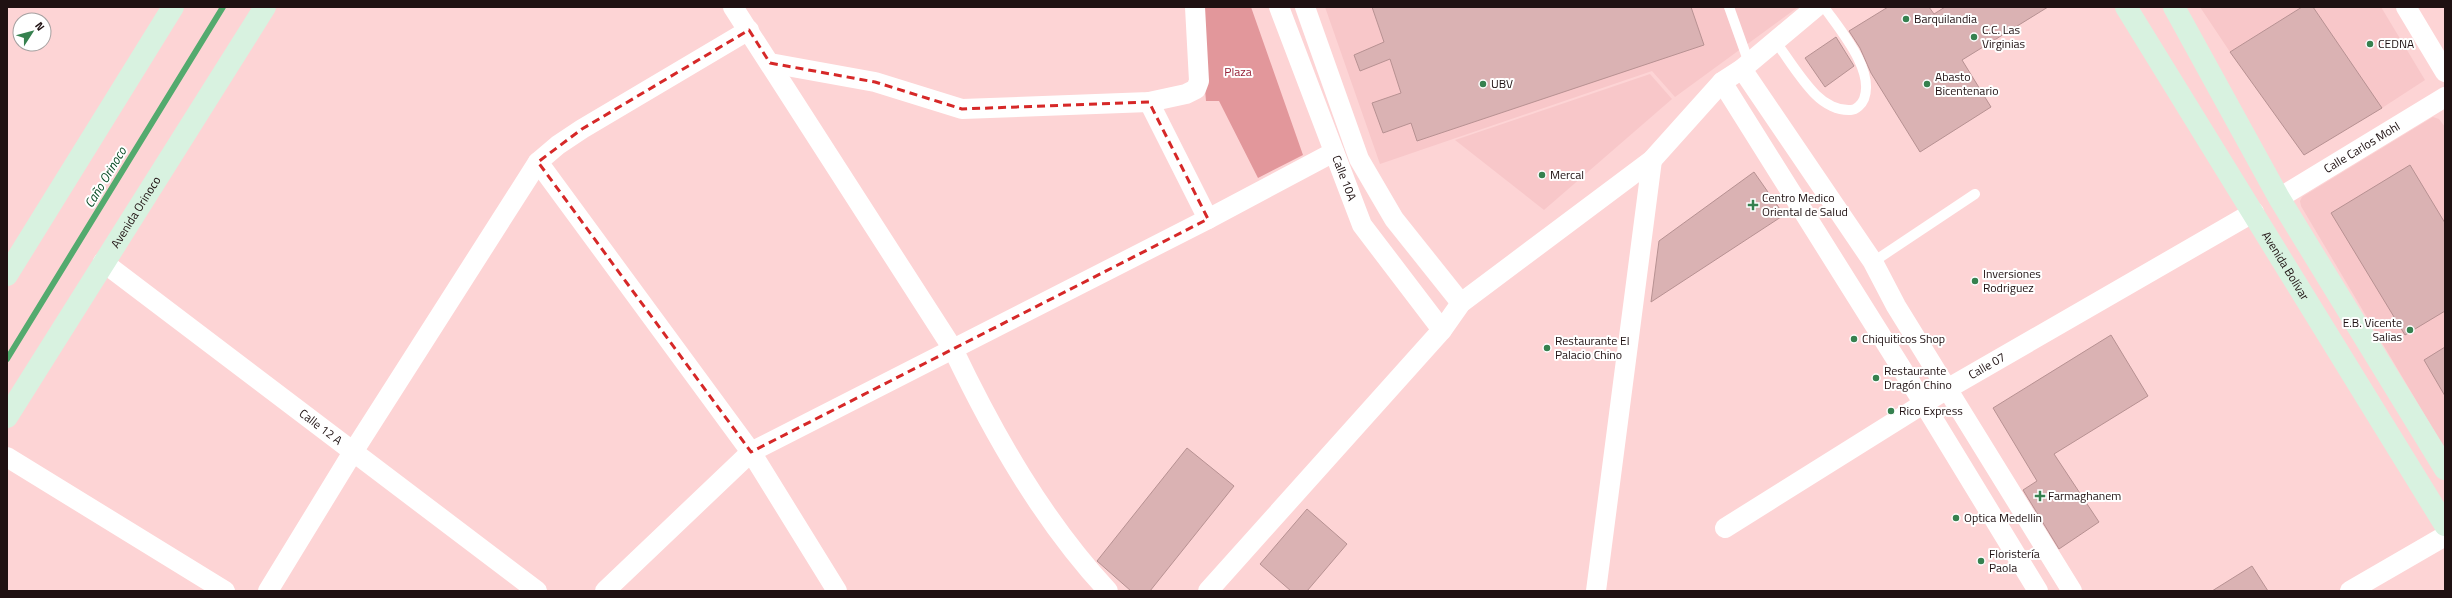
<svg xmlns="http://www.w3.org/2000/svg" width="2452" height="598" viewBox="0 0 2452 598" font-family="'Titillium Web',sans-serif">
	<style>
		.built { fill: #f8c7c9 }
		.green { fill: #e2979b }
		.lines { fill: none; stroke-linecap: round; stroke-linejoin: round }
		.stream { stroke: #53aa6e; stroke-width: 6 }
		.building { fill: #dab2b3; stroke: #b79192 }
		.lane { stroke: #fff; stroke-width: 10 }
		.street { stroke: #fff; stroke-width: 20 }
		.secondary { stroke: #d8f2e0; stroke-width: 22 }
		.marked { fill: none; stroke: #d62828; stroke-width: 3; stroke-dasharray: 8 5; stroke-linejoin: round }
		.poi-dot { fill: #36814f; stroke: #fff; stroke-width: 1.5 }
		.labels { text-anchor: middle; stroke-width: 4; stroke-linejoin: round; paint-order: stroke }
		.poi-label { font-size: 12px; fill: #1f1112; stroke: #fff; text-anchor: start }
		.park-label { font-size: 12px; fill: #951f35; stroke: #fff }
		.street-label { font-size: 12px; fill: #1f1112; stroke: #fff }
		.water-label { font-size: 13px; font-style: italic; fill: #064b24; stroke: #fff }
	</style>
	<rect width="100%" height="100%" fill="#fdd4d5"/>
	<g class="built">
		<polygon points="1325,7 1798,7 1675,97 1652,71 1380,164"/>
		<polygon points="2200,7 2302,7 2230,52"/>
		<polygon points="2313,7 2381,7 2425,80 2382,108"/>
		<polygon points="1650,74 1672,99 1544,210 1455,140"/>
		<polygon points="2433,117 2439,119 2445,127 2445,449 2301,206 2300,201 2302,197"/>
	</g>
	<polygon class="green" points="1198,7 1251,7 1303,155 1258,178 1219,101 1206,101"/>
	<g class="lines">
		<polyline class="stream" points="7,359 223,7"/>
	</g>
	<g class="building">
		<polygon points="1372,7 1691,7 1704,45 1417,141 1411,123 1383,133 1372,103 1401,93 1390,59 1360,71 1354,55 1384,42"/>
		<polygon points="1888,7 1929,7 1934,14 1945,7 2048,7 1962,60 1991,107 1920,152 1871,73 1860,48 1849,31"/>
		<polygon points="2302,7 2313,7 2382,108 2304,155 2230,52"/>
		<polygon points="1836,37 1854,66 1825,87 1805,58"/>
		<polygon points="2410,165 2445,223 2445,311 2405,335 2331,213"/>
		<polygon points="1754,172 1784,215 1651,302 1659,241"/>
		<polygon points="2111,335 2148,396 2054,454 2099,522 2059,549 2023,490 2037,481 1993,408"/>
		<polygon points="2445,347 2445,396 2424,360"/>
		<polygon points="1187,448 1234,486 1150,591 1131,591 1097,561"/>
		<polygon points="1307,509 1347,544 1307,591 1291,591 1260,564"/>
		<polygon points="2252,566 2268,591 2212,591"/>
	</g>
	<g class="lines">
		<g class="lane">
			<polyline points="1729,7 1749,63"/>
			<path d="M1775,41C1788,58 1800,79 1816,95C1825,104 1838,111 1851,110C1856,110 1862,104 1864,99C1875,70 1840,30 1824,7"/>
			<polyline points="1873,262 1975,194"/>
		</g>
		<g class="street">
			<path d="M733,7L953,349C994,435 1043,521 1108,591"/>
			<path id="s1" d="M1279,7L1362,225L1442,330"/>
			<polyline points="1305,7 1359,159 1394,219 1461,303"/>
			<polyline points="2406,7 2445,72"/>
			<polyline points="770,63 875,82 962,109 1149,102 1186,94 1196,89 1199,81 1195,7"/>
			<polyline points="1742,69 1873,262 1896,306 2072,591"/>
			<polyline points="1722,82 1924,404 2038,591"/>
			<polyline points="1149,102 1208,219"/>
			<polyline points="538,162 751,452 837,591"/>
			<path id="s2" d="M2279,198L2445,97"/>
			<path id="s3" d="M103,262L537,591"/>
			<polyline points="7,457 225,591"/>
			<path id="s4" d="M1725,528L1947,389L2254,212"/>
			<polyline points="268,591 353,452 538,162 558,145 582,129 749,30"/>
			<polyline points="605,591 751,452 1208,219 1334,152"/>
			<polyline points="1208,591 1442,330 1461,303 1652,160 1722,82 1742,69 1816,7"/>
			<polyline points="1596,591 1652,160"/>
			<polyline points="2350,591 2445,536"/>
		</g>
		<g class="secondary">
			<path id="s5" d="M2126,7L2445,525"/>
			<polyline points="2174,7 2279,198 2445,469"/>
			<polyline points="7,275 173,7"/>
			<path id="s6" d="M7,417L265,7"/>
		</g>
	</g>
	<path class="marked" d="M749,30L770,63L875,82L962,109L1149,102L1208,219L751,452L538,162L582,129Z"/>
	<g class="poi-dot">
		<circle cx="1906" cy="19" r="4"/>
		<circle cx="1974" cy="37" r="4"/>
		<circle cx="2370" cy="44" r="4"/>
		<circle cx="1483" cy="84" r="4"/>
		<circle cx="1927" cy="84" r="4"/>
		<circle cx="1542" cy="175" r="4"/>
		<path d="M1751 199h4v4h4v4h-4v4h-4v-4h-4v-4h4z"/>
		<circle cx="1975" cy="281" r="4"/>
		<circle cx="2410" cy="330" r="4"/>
		<circle cx="1854" cy="339" r="4"/>
		<circle cx="1547" cy="348" r="4"/>
		<circle cx="1876" cy="378" r="4"/>
		<circle cx="1891" cy="411" r="4"/>
		<path d="M2038 490h4v4h4v4h-4v4h-4v-4h-4v-4h4z"/>
		<circle cx="1956" cy="518" r="4"/>
		<circle cx="1981" cy="561" r="4"/>
	</g>
	<g class="labels">
		<g class="poi-label">
			<text x="1914" y="23">Barquilandia</text>
			<text x="1982" y="34">C.C. Las<tspan x="1982" dy="14">Virginias</tspan></text>
			<text x="2378" y="48">CEDNA</text>
			<text x="1935" y="81">Abasto<tspan x="1935" dy="14">Bicentenario</tspan></text>
			<text x="1491" y="88">UBV</text>
			<text x="1550" y="179">Mercal</text>
			<text x="1762" y="202">Centro Medico<tspan x="1762" dy="14">Oriental de Salud</tspan></text>
			<text x="1983" y="278">Inversiones<tspan x="1983" dy="14">Rodriguez</tspan></text>
			<text x="2402" y="327" text-anchor="end">E.B. Vicente<tspan x="2402" dy="14">Salias</tspan></text>
			<text x="1862" y="343">Chiquiticos Shop</text>
			<text x="1555" y="345">Restaurante El<tspan x="1555" dy="14">Palacio Chino</tspan></text>
			<text x="1884" y="375">Restaurante<tspan x="1884" dy="14">Dragón Chino</tspan></text>
			<text x="1899" y="415">Rico Express</text>
			<text x="2048" y="500">Farmaghanem</text>
			<text x="1964" y="522">Optica Medellin</text>
			<text x="1989" y="558">Floristería<tspan x="1989" dy="14">Paola</tspan></text>
		</g>
		<g class="park-label">
			<text x="1238" y="76">Plaza</text>
		</g>
		<g class="street-label">
			<text dy="4" stroke="none"><textPath href="#s2" startOffset="97">Calle Carlos Mohl</textPath></text>
			<text dy="4" stroke="none"><textPath href="#s1" startOffset="183">Calle 10A</textPath></text>
			<text dy="4" stroke="none"><textPath href="#s6" startOffset="242">Avenida Orinoco</textPath></text>
			<text dy="4" stroke="none"><textPath href="#s5" startOffset="304">Avenida Bolívar</textPath></text>
			<text dy="4" stroke="none"><textPath href="#s4" startOffset="308">Calle 07</textPath></text>
			<text dy="4" stroke="none"><textPath href="#s3" startOffset="273">Calle 12 A</textPath></text>
		</g>
		<g class="water-label">
			<text transform="translate(105 177) rotate(-59)" y="5">Caño Orinoco</text>
		</g>
	</g>
	<rect width="2452" height="598" fill="none" stroke="#1f1112" stroke-width="16"/>
	<g transform="translate(32 32) rotate(54)"><circle r="19" fill="#ffffff" stroke="#a5a0a0"/>
	<path d="M0-3L7 15L0 10L-7 15Z" fill="#36814f"/>
	<text y="-6" font-size="11" font-weight="bold" text-anchor="middle" fill="#1f1112">N</text>
	</g>
</svg>
